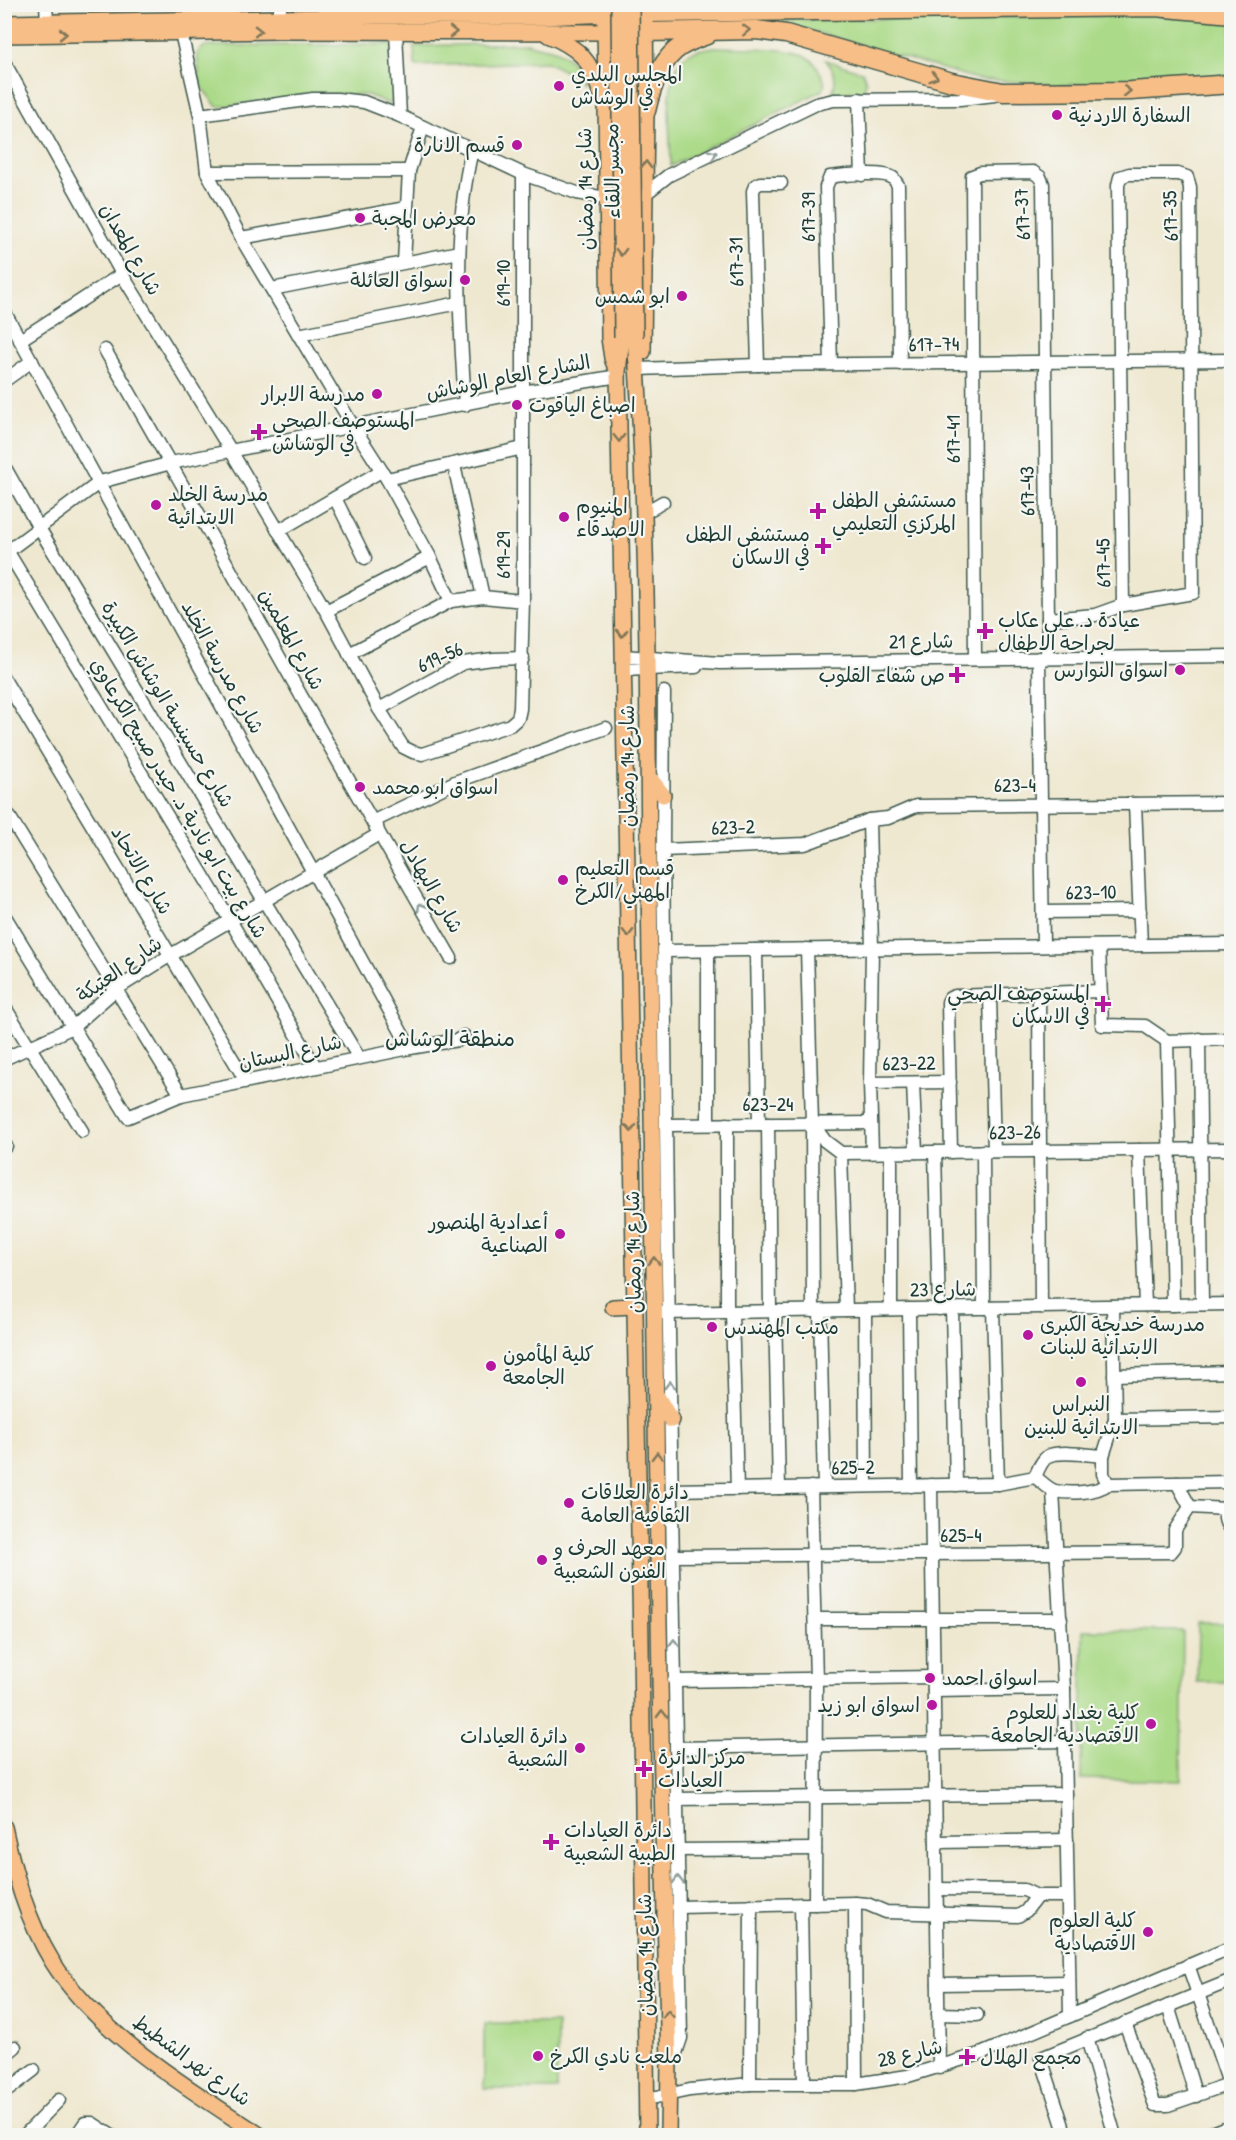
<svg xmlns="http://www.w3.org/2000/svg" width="1236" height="2140" viewBox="0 0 1236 2140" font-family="'Patrick Hand','Playpen Sans Arabic',sans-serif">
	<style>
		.green { fill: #abda88; stroke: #658c5e; stroke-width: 1.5 }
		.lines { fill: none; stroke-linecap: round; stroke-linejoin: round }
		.minor-casing { stroke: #3e574b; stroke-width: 15 }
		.major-casing { stroke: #3e574b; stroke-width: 18 }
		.highway-casing { stroke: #3e574b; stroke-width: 21 }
		.minor { stroke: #fff; stroke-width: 12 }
		.major { stroke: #f7be87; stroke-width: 15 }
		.highway { stroke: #f7be87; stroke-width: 18 }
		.major-bridge-casing { stroke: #3e574b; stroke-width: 18; stroke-linecap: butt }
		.major-bridge { stroke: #f7be87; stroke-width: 15 }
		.oneway { stroke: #807759 }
		.oneway2 { stroke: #8f9e9a }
		.poi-dot { fill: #b5179e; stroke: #f6f6f2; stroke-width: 2 }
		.labels { text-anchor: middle; stroke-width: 4.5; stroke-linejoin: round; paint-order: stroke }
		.poi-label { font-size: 20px; fill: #1f3d34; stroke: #f6f6f2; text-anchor: start }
		.street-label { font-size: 20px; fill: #1f3d34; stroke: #f6f6f2 }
		.quarter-label { font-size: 22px; fill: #1f3d34; stroke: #f6f6f2 }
	</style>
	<rect width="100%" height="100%" fill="#f6f6f2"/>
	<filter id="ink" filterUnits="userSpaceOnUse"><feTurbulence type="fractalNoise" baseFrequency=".0167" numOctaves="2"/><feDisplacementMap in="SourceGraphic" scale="12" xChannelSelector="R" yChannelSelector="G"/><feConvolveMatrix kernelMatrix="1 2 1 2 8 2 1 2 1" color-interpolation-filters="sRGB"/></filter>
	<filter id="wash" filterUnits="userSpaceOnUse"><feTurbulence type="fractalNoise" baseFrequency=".008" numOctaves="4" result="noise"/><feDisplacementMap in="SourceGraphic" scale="24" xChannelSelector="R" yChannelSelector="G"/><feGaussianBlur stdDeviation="1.35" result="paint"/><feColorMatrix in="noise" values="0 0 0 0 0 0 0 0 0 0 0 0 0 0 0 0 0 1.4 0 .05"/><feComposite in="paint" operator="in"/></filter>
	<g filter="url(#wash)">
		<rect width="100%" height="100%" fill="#efe8d0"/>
		<g class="green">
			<polygon points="1170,15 1231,19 1231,76 1170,81 1061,85 977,79 775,20"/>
			<path d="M528,43C536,47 543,47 551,49C564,52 574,63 581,73V84L578,78L547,62L415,66L414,46Z"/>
			<polygon points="390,44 392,47 394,95 393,101 390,104 368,95 325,94 217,107 200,85 197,53 205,46"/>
			<path d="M714,47C739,48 782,47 804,55C811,58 817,66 820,72C824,79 826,83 823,90L671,166C671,137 661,73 687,55C695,49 705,49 714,47Z"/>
			<path d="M826,60L863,72L866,82L864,91L832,93C838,80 834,71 826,60Z"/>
			<polygon points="1198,1623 1231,1623 1231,1682 1197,1682"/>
			<polygon points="1083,1630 1183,1631 1181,1781 1081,1779"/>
			<rect x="484" y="2023" width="73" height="66"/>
		</g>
	</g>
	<g filter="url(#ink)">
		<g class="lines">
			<defs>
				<g id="minor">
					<polyline points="46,4 47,22"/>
					<polyline points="280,4 280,18"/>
					<polyline points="396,32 400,116"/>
					<polyline points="181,33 200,115 207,172 241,238 353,426 387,479 430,557 451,601"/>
					<polyline points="4,62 126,281 231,451 326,611 379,709 403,747 413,752 422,754 510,725 518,718 520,709 523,601 523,174"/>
					<polyline points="859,99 862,175"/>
					<polyline points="200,115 313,99 337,99 364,102 400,116 523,174 577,193 606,198"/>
					<polyline points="207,172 409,171"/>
					<polygon points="1129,174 1178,174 1187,177 1190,187 1193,593 1123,605 1118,185 1120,177"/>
					<polyline points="645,194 669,175 816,104 834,100 960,99 995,95"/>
					<polyline points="241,238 406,208"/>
					<polyline points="404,262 409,171 423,127"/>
					<polyline points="272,289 459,252"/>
					<polyline points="4,311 410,1048"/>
					<polyline points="298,335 459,303"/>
					<polyline points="20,340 122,274"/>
					<path d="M105,350C222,551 333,757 451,958"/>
					<path d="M831,364L826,187L830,177C841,175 884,171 893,178C894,179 897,184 898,185L900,364"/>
					<polyline points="758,365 753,191 755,186 760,183 781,183"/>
					<polyline points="637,369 758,365 1232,360"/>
					<polyline points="4,381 32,361"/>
					<path d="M465,405C460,320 452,234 472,150"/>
					<polyline points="454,465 483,597"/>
					<polyline points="4,466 39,528 359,1058"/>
					<polyline points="387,479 523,448"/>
					<polyline points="335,498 365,558"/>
					<polyline points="644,513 663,502"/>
					<polyline points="278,531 381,471"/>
					<polyline points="8,552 230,920 315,1066"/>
					<polyline points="4,554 100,482 171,463 353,426 523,392 618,376"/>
					<polyline points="326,611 430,557"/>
					<polyline points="349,654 451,601 483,597 523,601"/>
					<polyline points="623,656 720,663 1232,656"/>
					<polyline points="1039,658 1043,946"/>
					<polyline points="1047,658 1048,619"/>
					<polyline points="975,659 972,176 980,173 1033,172 1040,177 1043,184 1048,619 1095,615 1123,605"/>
					<polyline points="623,670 696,667"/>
					<polyline points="4,679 246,1081"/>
					<polyline points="664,692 663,850 667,1212 681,2038 676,2053 669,2061"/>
					<polyline points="379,709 463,663 493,659 523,658"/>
					<polyline points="1135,804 1141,945"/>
					<polyline points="4,808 181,1095"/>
					<polyline points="869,820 872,949 870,1083 872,1152"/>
					<polyline points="378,833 376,820 455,782 606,728"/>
					<polyline points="663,850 805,844 869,820 888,818 916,806 1232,803"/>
					<polyline points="1043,912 1140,911"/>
					<polyline points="4,915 128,1117 181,1095 410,1048 458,1040 464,1036"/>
					<polyline points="1099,946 1102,1025 1145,1026 1167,1041 1232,1039"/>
					<polyline points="807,949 812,1123 813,1311"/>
					<polyline points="756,950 759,1124"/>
					<polyline points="664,951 1232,944"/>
					<polyline points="1039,994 1041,1307"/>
					<polyline points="990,996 994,1151"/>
					<polyline points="4,1006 82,1131"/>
					<polyline points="1199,1039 1202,1304"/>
					<polyline points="1167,1041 1173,1305"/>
					<polyline points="4,1059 73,1027 115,990 171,955 379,834"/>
					<polyline points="870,1083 950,1082"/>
					<polyline points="913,1083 916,1152"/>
					<polyline points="812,1123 825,1141 841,1153 1232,1149"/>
					<polyline points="708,1124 708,951"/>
					<polyline points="768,1124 770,1311"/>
					<polyline points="666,1125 871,1123"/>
					<polyline points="4,1145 6,1146"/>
					<polyline points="1139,1150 1145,1305"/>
					<polyline points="983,1151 984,1308"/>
					<polyline points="891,1152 891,1309"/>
					<polyline points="935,1152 939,1309"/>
					<polyline points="951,1152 948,1002 950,998 955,996 1100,991"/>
					<polyline points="841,1153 846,1310"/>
					<polyline points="952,1308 956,1485"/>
					<polyline points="993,1308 998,1484"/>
					<polyline points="909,1309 911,1486"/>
					<polyline points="865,1310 866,1486"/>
					<polyline points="775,1311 779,1488"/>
					<polyline points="820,1311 824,1487"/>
					<polyline points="727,1312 727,1124"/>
					<polyline points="732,1312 737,1489"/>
					<polyline points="663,1313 1232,1304"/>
					<polyline points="1114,1375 1232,1372"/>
					<polyline points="1115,1419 1232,1417"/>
					<path d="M1035,1477C1038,1470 1041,1461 1048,1456C1059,1450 1090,1455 1103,1456"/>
					<polyline points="1108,1484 1103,1474 1103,1456 1115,1419 1113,1306"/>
					<polyline points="931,1485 939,2068"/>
					<polyline points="811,1487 816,1680 815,1904"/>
					<path d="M672,1490L998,1484L1035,1477C1041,1481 1048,1489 1055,1491C1070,1494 1096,1493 1108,1484L1232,1482"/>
					<polyline points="1053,1491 1064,1689 1070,2016"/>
					<path d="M1232,1503C1222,1512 1223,1522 1232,1531"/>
					<polyline points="1190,1507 1226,1509"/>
					<polyline points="673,1556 1171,1552 1175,1547 1175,1530 1190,1507 1177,1483"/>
					<polyline points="815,1619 1061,1619"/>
					<polyline points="674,1681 934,1677"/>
					<polyline points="934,1691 1064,1689"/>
					<polyline points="676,1748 1065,1741"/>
					<polyline points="676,1799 1066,1794"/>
					<polyline points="936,1842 1067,1840"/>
					<polyline points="677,1850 815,1849"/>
					<polyline points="937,1889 1024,1890 1037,1896 1067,1896"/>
					<polyline points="855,1903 856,2084"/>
					<polyline points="801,1904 804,2084"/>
					<polyline points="678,1907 855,1903 867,1904 886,1912 1018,1916 1026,1911 1037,1896"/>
					<polyline points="1188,1965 1232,2092"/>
					<polyline points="938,1984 1069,1982"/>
					<polyline points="1168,2006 1196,2096"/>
					<polyline points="938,2014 977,2015"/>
					<polyline points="1125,2023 1155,2105 1168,2105 1232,2083"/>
					<polyline points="1087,2038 1115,2136"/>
					<polyline points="4,2056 15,2047"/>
					<polyline points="750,2084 751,1905"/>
					<polyline points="4,2093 34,2070"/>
					<polyline points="647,2099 690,2090 750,2084 856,2084 908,2076 983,2053 1232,1947"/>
					<polyline points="1063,2126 1041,2058 1232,1980"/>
					<polyline points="24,2136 59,2100"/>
					<polyline points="76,2136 85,2123 92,2123 112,2136"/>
					<polyline points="1203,2136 1232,2125"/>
				</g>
				<g id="major">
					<polyline points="605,22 609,338 612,358 615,366"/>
					<polyline points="4,23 390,16 541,17 612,14"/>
					<polyline points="4,35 279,31 612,32"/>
					<path d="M548,35C579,48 590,59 600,91"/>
					<polyline points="622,337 618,372 641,1643 647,2136"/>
					<path d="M635,337C650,545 647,753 650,961C655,1328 658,1694 669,2061L668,2136"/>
					<polyline points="643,352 646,111 645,4"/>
					<polyline points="649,777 663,795"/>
					<polyline points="613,1307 634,1306"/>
					<polyline points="657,1396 671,1420"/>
					<path d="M4,1827C14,1873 27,1920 52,1961C97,2034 190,2089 261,2136"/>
				</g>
				<g id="highway">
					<polyline points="645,13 1155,7 1232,14"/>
					<polyline points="645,32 756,30 786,34 952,82 1003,92 1131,91 1232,84"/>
					<path d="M646,111C651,89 660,60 680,47C688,42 698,38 707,35"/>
				</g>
			</defs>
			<use href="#minor" class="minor-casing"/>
			<use href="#major" class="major-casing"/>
			<use href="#highway" class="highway-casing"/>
			<use href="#minor" class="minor"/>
			<use href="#major" class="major"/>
			<use href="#highway" class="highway"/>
			<defs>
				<g id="major-bridge">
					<polyline points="619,4 622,337"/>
					<polyline points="631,4 635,337"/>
				</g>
			</defs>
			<use href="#major-bridge" class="major-bridge-casing"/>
			<use href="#major-bridge" class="major-bridge"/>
		</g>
		<defs><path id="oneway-chevron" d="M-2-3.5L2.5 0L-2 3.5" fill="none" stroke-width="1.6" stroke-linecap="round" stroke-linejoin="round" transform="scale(1.5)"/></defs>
		<g class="oneway">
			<use href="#oneway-chevron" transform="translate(746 30) rotate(-2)"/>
			<use href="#oneway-chevron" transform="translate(258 31) rotate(-1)"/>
			<use href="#oneway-chevron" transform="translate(453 32)"/>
			<use href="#oneway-chevron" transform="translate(63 34) rotate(-1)"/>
			<use href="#oneway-chevron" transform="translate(934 77) rotate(17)"/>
			<use href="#oneway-chevron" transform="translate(1127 91) rotate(-1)"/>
			<use href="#oneway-chevron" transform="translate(646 165) rotate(-89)"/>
			<use href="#oneway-chevron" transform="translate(621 252) rotate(89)"/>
			<use href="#oneway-chevron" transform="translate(619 438) rotate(89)"/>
			<use href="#oneway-chevron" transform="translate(622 633) rotate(89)"/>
			<use href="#oneway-chevron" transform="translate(628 933) rotate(89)"/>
			<use href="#oneway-chevron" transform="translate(631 1128) rotate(89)"/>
			<use href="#oneway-chevron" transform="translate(654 1261) rotate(-91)"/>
			<use href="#oneway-chevron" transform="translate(657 1456) rotate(-91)"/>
			<use href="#oneway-chevron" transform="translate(662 1714) rotate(-91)"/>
			<use href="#oneway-chevron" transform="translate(668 2014) rotate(-92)"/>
		</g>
		<g class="oneway2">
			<use href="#oneway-chevron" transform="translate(713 154) rotate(-26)"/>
			<use href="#oneway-chevron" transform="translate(421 907) rotate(-120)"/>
			<use href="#oneway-chevron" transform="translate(670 1385) rotate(-91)"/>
			<use href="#oneway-chevron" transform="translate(674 1643) rotate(-91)"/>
			<use href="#oneway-chevron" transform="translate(678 1880) rotate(-91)"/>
		</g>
	</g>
	<g class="poi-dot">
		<circle cx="559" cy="86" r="6"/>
		<circle cx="1057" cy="115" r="6"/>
		<circle cx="517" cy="145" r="6"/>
		<circle cx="360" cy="218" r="6"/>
		<circle cx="465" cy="280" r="6"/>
		<circle cx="682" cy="296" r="6"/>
		<circle cx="377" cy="394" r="6"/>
		<circle cx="517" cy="405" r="6"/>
		<path d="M256 423h6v6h6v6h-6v6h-6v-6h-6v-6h6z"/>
		<circle cx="156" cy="505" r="6"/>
		<path d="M815 502h6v6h6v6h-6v6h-6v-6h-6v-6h6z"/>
		<circle cx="564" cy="517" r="6"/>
		<path d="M820 537h6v6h6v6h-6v6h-6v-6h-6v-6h6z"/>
		<path d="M982 622h6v6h6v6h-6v6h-6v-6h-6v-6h6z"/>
		<circle cx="1180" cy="670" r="6"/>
		<path d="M954 666h6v6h6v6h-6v6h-6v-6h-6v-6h6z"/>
		<circle cx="360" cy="787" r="6"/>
		<circle cx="563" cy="880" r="6"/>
		<path d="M1100 995h6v6h6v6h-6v6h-6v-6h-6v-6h6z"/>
		<circle cx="560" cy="1234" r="6"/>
		<circle cx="712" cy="1327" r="6"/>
		<circle cx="1028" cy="1335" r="6"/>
		<circle cx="491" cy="1366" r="6"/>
		<circle cx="1081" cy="1382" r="6"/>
		<circle cx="569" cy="1503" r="6"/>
		<circle cx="542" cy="1560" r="6"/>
		<circle cx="930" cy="1678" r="6"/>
		<circle cx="932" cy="1705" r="6"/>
		<circle cx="1151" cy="1724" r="6"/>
		<circle cx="580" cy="1748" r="6"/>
		<path d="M641 1760h6v6h6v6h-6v6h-6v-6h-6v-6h6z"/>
		<path d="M548 1833h6v6h6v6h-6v6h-6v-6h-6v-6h6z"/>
		<circle cx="1148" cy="1932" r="6"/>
		<circle cx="538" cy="2056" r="6"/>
		<path d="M964 2048h6v6h6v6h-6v6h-6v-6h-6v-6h6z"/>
	</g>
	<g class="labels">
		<g class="poi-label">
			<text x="571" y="81">المجلس البلدي<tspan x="571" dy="23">في الوشاش</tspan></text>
			<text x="1069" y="122">السفارة الاردنية</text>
			<text x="505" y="152" text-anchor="end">قسم الانارة</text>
			<text x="372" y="225">معرض المحبة</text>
			<text x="453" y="287" text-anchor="end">اسواق العائلة</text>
			<text x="670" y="303" text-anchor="end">ابو شمس</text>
			<text x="365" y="401" text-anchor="end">مدرسة الابرار</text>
			<text x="529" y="412">اصباغ الياقوت</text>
			<text x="272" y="427">المستوصف الصحي<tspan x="272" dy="23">في الوشاش</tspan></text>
			<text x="168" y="501">مدرسة الخلد<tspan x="168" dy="23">الابتدائية</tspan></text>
			<text x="832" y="507">مستشفى الطفل<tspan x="832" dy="23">المركزي التعليمي</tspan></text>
			<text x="576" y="513">المنيوم<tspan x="576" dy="23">الاصدقاء</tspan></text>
			<text x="810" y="541" text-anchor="end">مستشفى الطفل<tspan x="810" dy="23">في الاسكان</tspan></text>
			<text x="998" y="627">عيادة د. علي عكاب<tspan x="998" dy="23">لجراحة الاطفال</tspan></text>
			<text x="1168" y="677" text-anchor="end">اسواق النوارس</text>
			<text x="945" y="682" text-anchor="end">ص شفاء القلوب</text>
			<text x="372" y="794">اسواق ابو محمد</text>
			<text x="575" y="875">قسم التعليم<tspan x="575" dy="23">المهني/الكرخ</tspan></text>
			<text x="1090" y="1000" text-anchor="end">المستوصف الصحي<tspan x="1090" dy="23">في الاسكان</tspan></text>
			<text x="548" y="1229" text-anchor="end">أعدادية المنصور<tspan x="548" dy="23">الصناعية</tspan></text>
			<text x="1040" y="1331">مدرسة خديجة الكبرى<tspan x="1040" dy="23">الابتدائية للبنات</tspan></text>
			<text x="724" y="1334">مكتب المهندس</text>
			<text x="503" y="1361">كلية المأمون<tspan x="503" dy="23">الجامعة</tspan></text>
			<text x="1081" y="1411" text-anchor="middle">النبراس<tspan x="1081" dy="23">الابتدائية للبنين</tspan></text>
			<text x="581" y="1499">دائرة العلاقات<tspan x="581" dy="23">الثقافية العامة</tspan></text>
			<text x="554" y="1555">معهد الحرف و<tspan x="554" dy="23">الفنون الشعبية</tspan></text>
			<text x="942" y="1685">اسواق احمد</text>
			<text x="920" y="1712" text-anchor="end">اسواق ابو زيد</text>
			<text x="1139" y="1719" text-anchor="end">كلية بغداد للعلوم<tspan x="1139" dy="23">الاقتصادية الجامعة</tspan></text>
			<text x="568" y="1743" text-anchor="end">دائرة العيادات<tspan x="568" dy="23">الشعبية</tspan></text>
			<text x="658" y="1764">مركز الدائرة<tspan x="658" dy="23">العيادات</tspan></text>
			<text x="564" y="1837">دائرة العيادات<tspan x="564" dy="23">الطبية الشعبية</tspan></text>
			<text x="1136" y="1927" text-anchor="end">كلية العلوم<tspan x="1136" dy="23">الاقتصادية</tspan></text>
			<text x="550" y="2063">ملعب نادي الكرخ</text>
			<text x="980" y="2064">مجمع الهلال</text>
		</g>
		<g class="street-label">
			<text transform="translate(612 171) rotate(-91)" y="7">مجسر اللقاء</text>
			<text transform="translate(585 189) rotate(-91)" y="7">شارع 14 رمضان</text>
			<text transform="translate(1022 214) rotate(-93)" y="7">617-37</text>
			<text transform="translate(1170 216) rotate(-92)" y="7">617-35</text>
			<text transform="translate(808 217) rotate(-90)" y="7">617-39</text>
			<text transform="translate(131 249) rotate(60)" y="7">شارع المعدان</text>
			<text transform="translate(736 262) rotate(-91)" y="7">617-31</text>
			<text transform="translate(503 283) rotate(-90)" y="7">619-10</text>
			<text transform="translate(934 344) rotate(-1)" y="7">617-74</text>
			<text transform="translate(508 377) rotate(-11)" y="7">الشارع العام الوشاش</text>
			<text transform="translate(953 439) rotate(-90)" y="7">617-41</text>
			<text transform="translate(1027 491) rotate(-91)" y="7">617-43</text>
			<text transform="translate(503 555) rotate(-90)" y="7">619-29</text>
			<text transform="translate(1103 563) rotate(-91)" y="7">617-45</text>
			<text transform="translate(292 639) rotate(61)" y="7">شارع المعلمين</text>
			<text transform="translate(921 641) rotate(-1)" y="7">شارع 21</text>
			<text transform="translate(440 657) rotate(-24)" y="7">619-56</text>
			<text transform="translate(223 667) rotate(61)" y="7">شارع مدرسة الخلد</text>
			<text transform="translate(168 704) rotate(59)" y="7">شارع حسينسة الوشاش الكبيرة</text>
			<text transform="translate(627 766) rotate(-90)" y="7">شارع 14 رمضان</text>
			<text x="1015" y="792">623-4</text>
			<text transform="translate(179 798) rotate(59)" y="7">شارع بيت ابو نادية د. حيدر صبيح الكرعاوي</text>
			<text transform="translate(733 827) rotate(-2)" y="7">623-2</text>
			<text transform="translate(142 870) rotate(59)" y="7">شارع الاتحاد</text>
			<text transform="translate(432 886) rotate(60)" y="7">شارع البهادل</text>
			<text transform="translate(1091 892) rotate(-1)" y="7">623-10</text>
			<text transform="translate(119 969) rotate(-35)" y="7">شارع العتيکة</text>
			<text transform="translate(290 1052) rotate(-12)" y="7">شارع البستان</text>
			<text transform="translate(909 1063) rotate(-1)" y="7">623-22</text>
			<text x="768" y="1111">623-24</text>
			<text transform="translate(1015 1132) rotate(-1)" y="7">623-26</text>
			<text transform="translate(633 1252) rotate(-91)" y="7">شارع 14 رمضان</text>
			<text transform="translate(943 1289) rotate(-1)" y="7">شارع 23</text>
			<text transform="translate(853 1467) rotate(-1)" y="7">625-2</text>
			<text x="961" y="1542">625-4</text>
			<text transform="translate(645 1955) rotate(-91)" y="7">شارع 14 رمضان</text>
			<text transform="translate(910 2053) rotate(-13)" y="7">شارع 28</text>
			<text transform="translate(192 2060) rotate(36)" y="7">شارع نهر الشطيط</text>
		</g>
		<g class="quarter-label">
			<text x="450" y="1046">منطقة الوشاش</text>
		</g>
	</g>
	<rect width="1236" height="2140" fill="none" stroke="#f6f6f2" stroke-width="24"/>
</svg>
